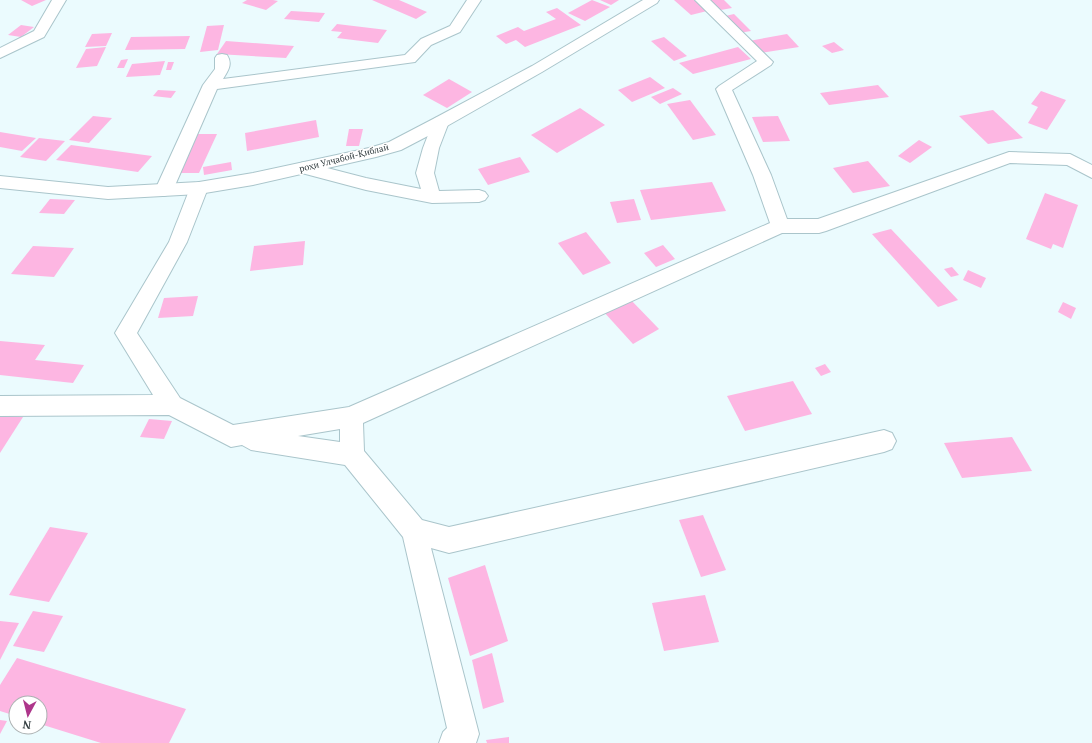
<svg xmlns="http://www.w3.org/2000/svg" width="1092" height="743" viewBox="0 0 1092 743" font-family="'PT Serif',serif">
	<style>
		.building { fill: #fdb6e2 }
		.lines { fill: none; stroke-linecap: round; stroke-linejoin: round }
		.street-casing { stroke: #aac5cb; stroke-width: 2 }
		.secondary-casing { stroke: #aac5cb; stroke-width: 2 }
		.street { fill: #fff; fill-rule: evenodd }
		.secondary { fill: #fff; fill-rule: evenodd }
		.labels { text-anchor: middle; stroke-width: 3; stroke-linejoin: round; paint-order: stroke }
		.far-street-label { font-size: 9px; fill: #303b3e; stroke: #fff }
	</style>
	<rect width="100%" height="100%" fill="#ebfbfe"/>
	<g class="building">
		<polygon points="21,0 46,0 32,6"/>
		<polygon points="247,0 273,0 278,1 266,10 242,3"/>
		<polygon points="372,0 399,0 427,12 416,19"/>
		<polygon points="592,0 610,7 585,21 568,13"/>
		<polygon points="600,0 619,0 611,5"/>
		<polygon points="674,0 694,0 707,11 691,15"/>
		<polygon points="705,0 724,0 732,8 715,11"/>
		<polygon points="557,8 581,25 525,47 516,40 506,44 496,36 518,27 524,31 556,19 546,12"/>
		<polygon points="291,11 325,13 319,22 284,19"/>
		<polygon points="734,14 751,31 739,33 721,17"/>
		<polygon points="337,24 387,30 378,43 337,38 342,32 331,31"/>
		<polygon points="21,25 34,27 21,37 8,35"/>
		<polygon points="224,25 218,50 200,52 207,26"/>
		<polygon points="112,33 106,46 85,47 92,34"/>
		<polygon points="787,34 799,47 760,53 749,41"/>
		<polygon points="190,36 185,49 125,50 131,37"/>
		<polygon points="664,37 687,56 674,61 651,41"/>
		<polygon points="226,41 294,46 286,58 217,54"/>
		<polygon points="834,42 844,50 832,53 822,46"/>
		<polygon points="106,47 97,66 76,68 86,49"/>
		<polygon points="738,47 751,59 693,74 679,63"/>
		<polygon points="128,59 124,68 117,68 121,60"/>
		<polygon points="165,61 160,75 126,77 132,64"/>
		<polygon points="168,62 174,62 171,70 166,70"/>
		<polygon points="650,77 665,88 632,102 618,90"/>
		<polygon points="449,79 472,92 447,108 423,95"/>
		<polygon points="878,85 889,97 829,105 820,93"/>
		<polygon points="673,88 682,94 660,104 651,97"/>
		<polygon points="158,90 176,91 171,98 153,96"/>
		<polygon points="1041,91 1066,100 1047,130 1028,123 1038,107 1031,104"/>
		<polygon points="690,100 716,135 693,140 667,104"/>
		<polygon points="580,108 605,125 557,153 531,135"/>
		<polygon points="993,110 1023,138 988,144 959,116"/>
		<polygon points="93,116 112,118 89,143 69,140"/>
		<polygon points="778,116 790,141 763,142 752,117"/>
		<polygon points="316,120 319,137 247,151 245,133"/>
		<polygon points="349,129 363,129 359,146 346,146"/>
		<polygon points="0,132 36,138 22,151 0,147"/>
		<polygon points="194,134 217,134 199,173 175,173"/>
		<polygon points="39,138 65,141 46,161 20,157"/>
		<polygon points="919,140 932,147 910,163 898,156"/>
		<polygon points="71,145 152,156 138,172 56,160"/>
		<polygon points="520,157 530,172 488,185 478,169"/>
		<polygon points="868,161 890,186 853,193 833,168"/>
		<polygon points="231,162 232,170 204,175 203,167"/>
		<polygon points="712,182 726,211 651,220 640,190"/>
		<polygon points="1045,193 1078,205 1063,248 1053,244 1051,249 1026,239"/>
		<polygon points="50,199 75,200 64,214 39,213"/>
		<polygon points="634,199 641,220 617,223 610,202"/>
		<polygon points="891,229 958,300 938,307 872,234"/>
		<polygon points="586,232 611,263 583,275 558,243"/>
		<polygon points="305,241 303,265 250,271 254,246"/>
		<polygon points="663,245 675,259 656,267 644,253"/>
		<polygon points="33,246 74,248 54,277 11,274"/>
		<polygon points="952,267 959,275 951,277 944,269"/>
		<polygon points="968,270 986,278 981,288 963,280"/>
		<polygon points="198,296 193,316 158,318 164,298"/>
		<polygon points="628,297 659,329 633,344 603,311"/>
		<polygon points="1063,302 1076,308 1071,319 1058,312"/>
		<polygon points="0,341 45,345 35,360 84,365 73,383 0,375"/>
		<polygon points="825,364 831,372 821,376 815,368"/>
		<polygon points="793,381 812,414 745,431 727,396"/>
		<polygon points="0,415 23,417 0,453"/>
		<polygon points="149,419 172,421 164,439 140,437"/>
		<polygon points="1012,437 1032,471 962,478 944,443"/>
		<polygon points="703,515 726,570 701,577 679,520"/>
		<polygon points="50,527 88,533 49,602 9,595"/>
		<polygon points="485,565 508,641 470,656 448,578"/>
		<polygon points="705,595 719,642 664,651 652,603"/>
		<polygon points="33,611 63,616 44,652 13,646"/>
		<polygon points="0,621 19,623 0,660"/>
		<polygon points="492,653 504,702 483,709 472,660"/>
		<polygon points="17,658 186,709 169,743 101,743 40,724 40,703 16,703 16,716 0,711 0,685"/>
		<polygon points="0,720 7,721 0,734"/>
		<polygon points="509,737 509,743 487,743 486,740"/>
	</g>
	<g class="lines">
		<defs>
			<g id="street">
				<polygon points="52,0 66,0 44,37 0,58 0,48 34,31"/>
				<path d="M467,0H481L460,32L431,45L415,62L217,89L173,190L170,194L164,196L158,194L155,190L203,85L215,69V58L217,55L222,54L227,55C233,64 228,71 223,79L405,55L421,39L450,26Z"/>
				<path d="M695,0H710L773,62L771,65L732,90L771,175L787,219H818L1009,152L1070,154L1092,165V178L1067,165L1010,163L826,231L819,233H782L363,423L364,451L422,520L449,527L884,430L892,433L896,441L892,449L884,452L449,553L431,548L479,734L476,743H439L443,732L447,728L403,537L345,465L251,450L242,445L231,447L169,415L0,416V396L153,395L115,333L169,242L190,188L193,184L199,182L205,184L208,188L187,242L137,333L180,398L233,425L349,407L770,223L753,175L716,89L719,86L757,61ZM340,429V442L298,436Z"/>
				<polygon points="441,117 447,118 449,122 439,148 434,173 439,191 479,190 485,192 488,196 485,200 479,202 432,203 366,190 298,172 295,168 298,164 304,162 366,178 421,189 416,173 423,148 433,122 435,118"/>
			</g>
			<polygon id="secondary" points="643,0 659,0 657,3 542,72 447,126 401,150 376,157 253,185 199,194 108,199 0,188 0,176 108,187 199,182 253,173 369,148 389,142 435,118 532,66"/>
		</defs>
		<use href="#street" class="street-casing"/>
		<use href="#secondary" class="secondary-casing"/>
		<use href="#street" class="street"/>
		<use href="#secondary" class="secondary"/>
	</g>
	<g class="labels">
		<g class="far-street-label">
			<text transform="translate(344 158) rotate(-14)" y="3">роҳи Улҷабой-Қиблаӣ</text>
		</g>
	</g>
	<g transform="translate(28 715) rotate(187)"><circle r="19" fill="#ffffff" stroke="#acb1b2"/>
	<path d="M0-3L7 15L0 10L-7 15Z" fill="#ae368b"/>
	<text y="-6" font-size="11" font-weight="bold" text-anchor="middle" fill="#303b3e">N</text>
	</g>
</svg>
